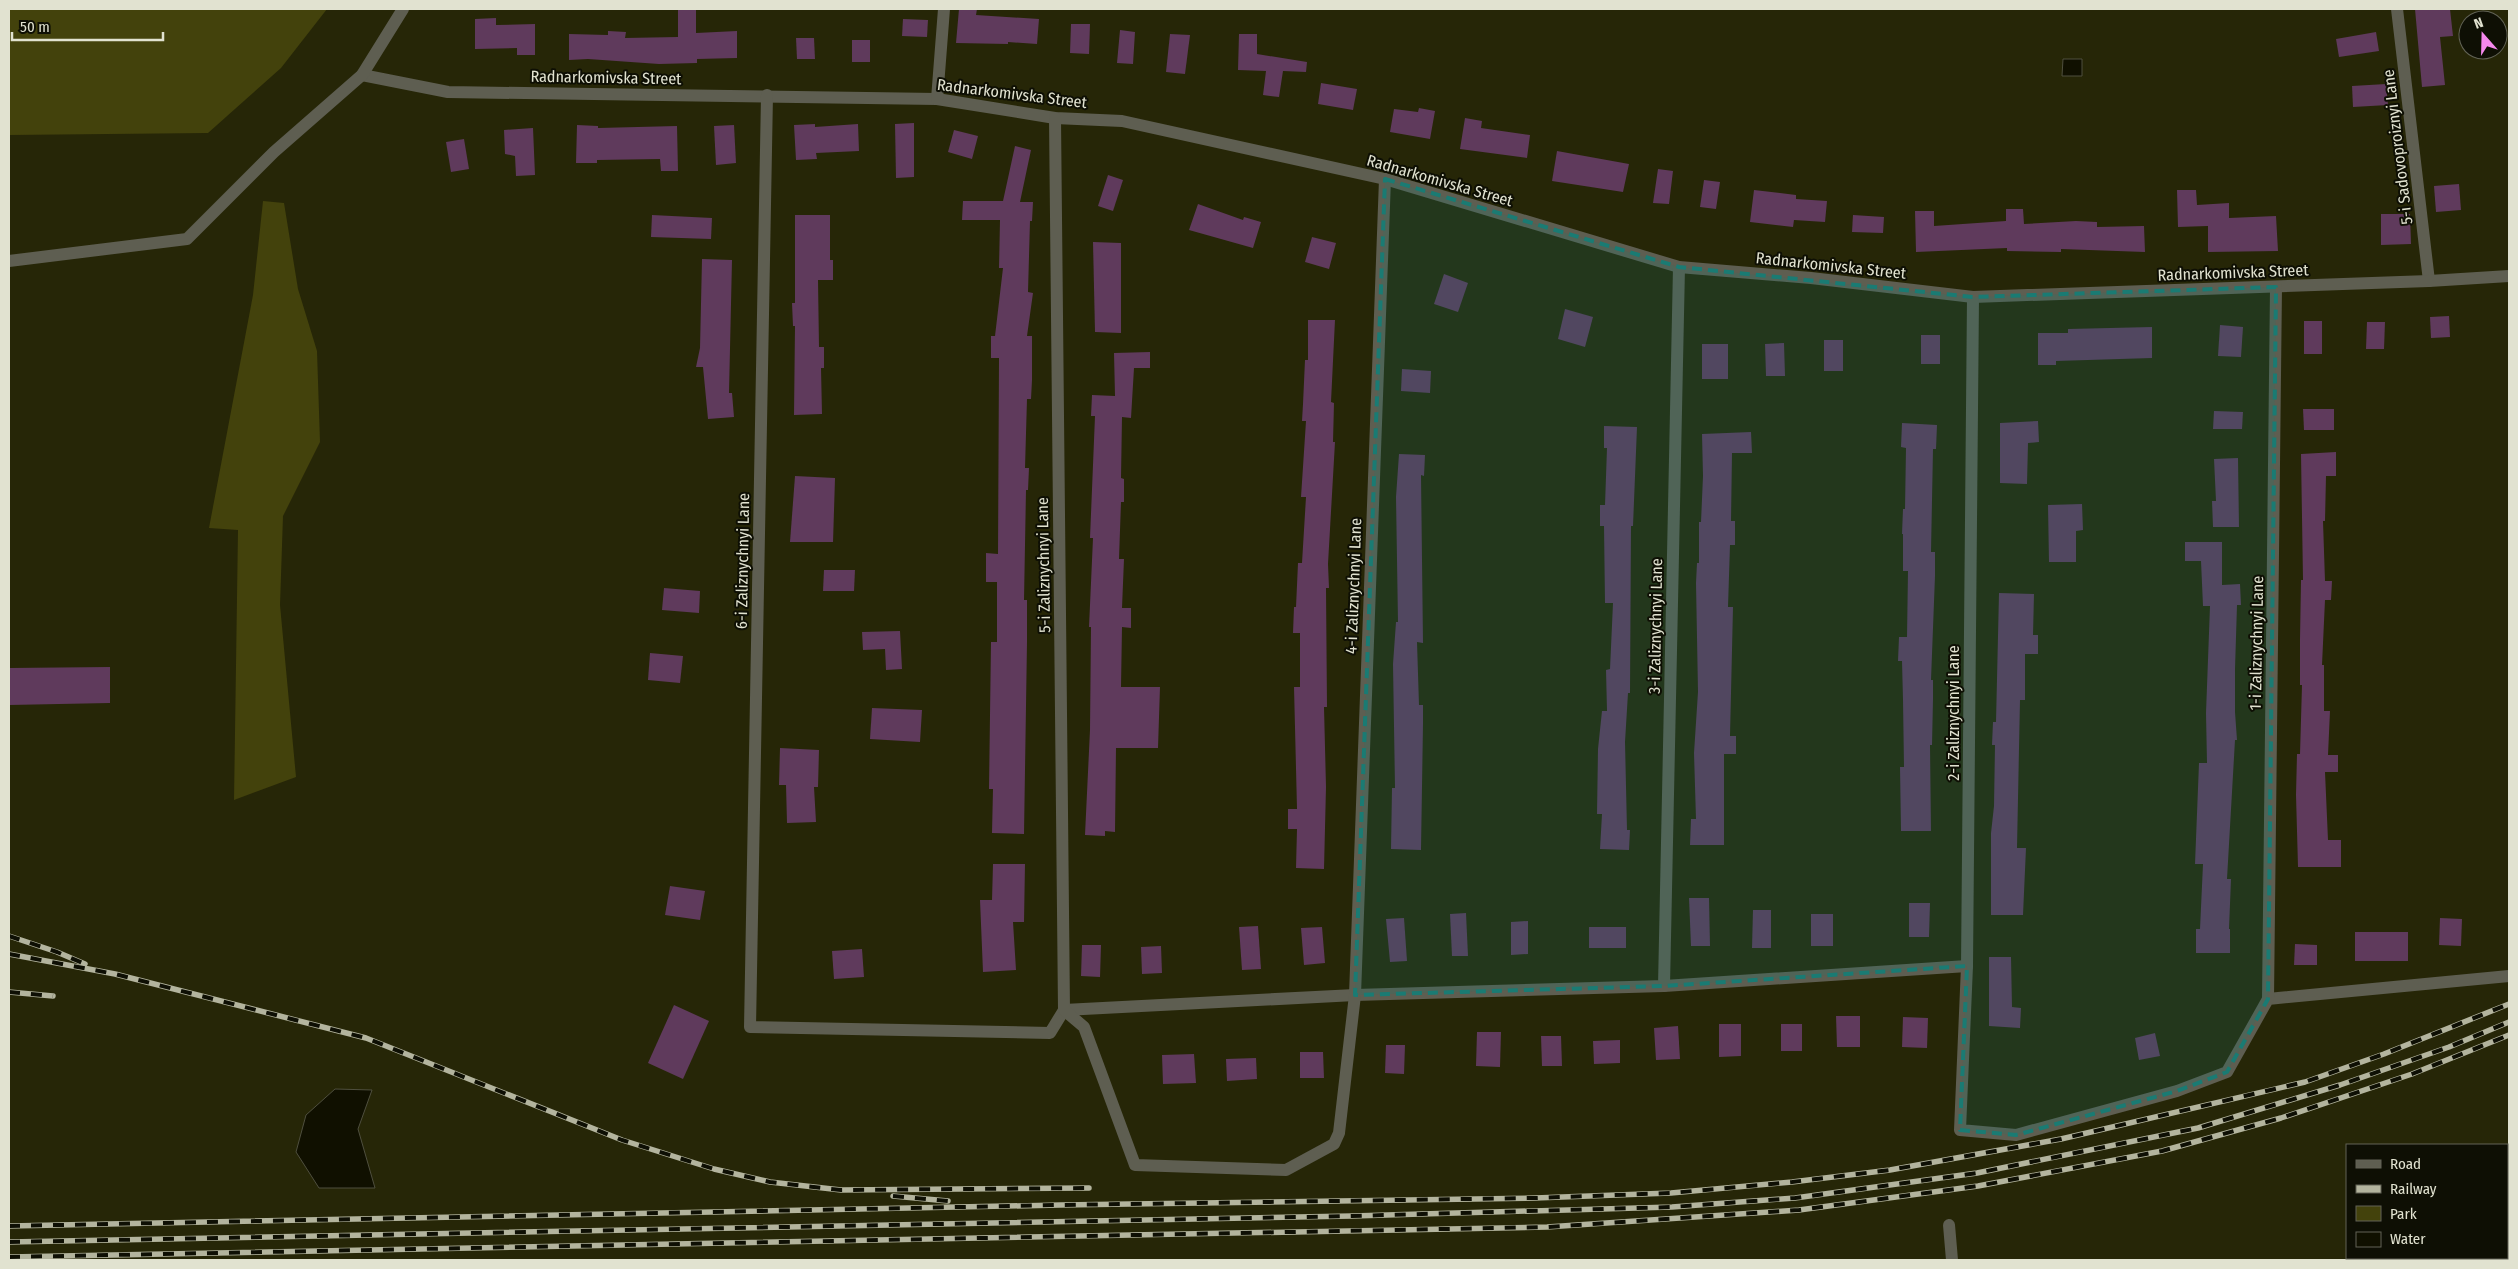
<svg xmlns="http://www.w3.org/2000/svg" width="2518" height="1269" viewBox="0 0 2518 1269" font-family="'Fira Sans Condensed',sans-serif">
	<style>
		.green { fill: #43420c }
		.water { fill: #101000; stroke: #4f4f3e }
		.building { fill: #5f3a5c }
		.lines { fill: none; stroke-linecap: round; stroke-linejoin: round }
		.street { stroke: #5e5e51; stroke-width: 12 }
		.rail-casing { stroke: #b3b49e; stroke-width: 5.5 }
		.rail { stroke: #0e0f04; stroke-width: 4; stroke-dasharray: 11; stroke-linecap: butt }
		.marked { fill: #1a7b73; fill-opacity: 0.2; stroke: #1a7b73; stroke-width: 4; stroke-dasharray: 10 6; stroke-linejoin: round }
		.labels { text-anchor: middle; stroke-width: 4; stroke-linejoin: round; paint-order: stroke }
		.street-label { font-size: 16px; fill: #e1e2d0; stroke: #0e0f04 }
	</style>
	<rect width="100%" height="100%" fill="#262607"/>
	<g class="green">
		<polygon points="9,9 327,9 281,68 208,133 9,135"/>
		<polygon points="263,201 284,203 298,289 317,351 320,442 283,516 280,605 296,777 234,800 238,530 209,528 253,295"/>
	</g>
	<g class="water">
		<polygon points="2063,59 2082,59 2082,76 2062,76"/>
		<polygon points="335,1089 372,1090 358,1129 375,1188 319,1188 296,1152 306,1115"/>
	</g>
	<g class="building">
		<polygon points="696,9 696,33 737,31 737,58 697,59 697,63 659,64 588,59 569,60 569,34 608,35 608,31 626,32 625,38 678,37 678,10"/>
		<polygon points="959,9 977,9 976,15 1039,19 1037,44 1008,42 1008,44 956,43"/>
		<polygon points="2415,9 2450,9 2453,36 2440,37 2445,85 2422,87"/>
		<polygon points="496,18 496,25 535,24 535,55 517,55 517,48 475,49 475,19"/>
		<polygon points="903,19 928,20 927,37 902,36"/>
		<polygon points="1071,24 1090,24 1089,54 1070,53"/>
		<polygon points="1120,30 1135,32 1133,64 1117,63"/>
		<polygon points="2376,32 2379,51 2339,57 2336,39"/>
		<polygon points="1170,34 1190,35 1185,74 1166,72"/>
		<polygon points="1239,34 1257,34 1257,54 1307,62 1306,72 1283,71 1279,97 1263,95 1266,71 1238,70"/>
		<polygon points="796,38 814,38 815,59 797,59"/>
		<rect x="852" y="40" width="18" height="22"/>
		<polygon points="1321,83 1357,89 1353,110 1318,104"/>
		<polygon points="2386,84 2388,105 2353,107 2352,86"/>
		<polygon points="1419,108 1435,111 1430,139 1390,132 1394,109 1418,112"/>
		<polygon points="1465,118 1482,121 1481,128 1530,135 1527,158 1460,149"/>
		<polygon points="914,123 914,177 896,178 895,124"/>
		<polygon points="815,124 815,127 858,124 859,151 816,153 817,159 796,160 794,125"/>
		<polygon points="577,125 598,126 598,128 677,126 678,171 661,171 660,159 597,160 597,163 576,163"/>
		<polygon points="734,125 736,163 716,165 714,126"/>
		<polygon points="533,128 535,175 516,176 515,156 505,154 504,130"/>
		<polygon points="954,130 978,136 972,159 948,152"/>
		<polygon points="464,139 469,169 451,172 446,142"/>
		<polygon points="1015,146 1031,150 1020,202 1033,202 1032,221 1030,221 1028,292 1033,293 1027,336 1032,336 1032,380 1031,399 1027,399 1025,468 1029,468 1028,490 1026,490 1024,600 1027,600 1027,642 1024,834 992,833 993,789 989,789 991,642 997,642 997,582 986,582 986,553 998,554 999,358 991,358 991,336 995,336 1003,268 999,268 1000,220 962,220 963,201 1003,201"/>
		<polygon points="1557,151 1629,164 1623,192 1552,181"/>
		<polygon points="1658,169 1673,171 1669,204 1653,203"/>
		<polygon points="1108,175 1123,180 1113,211 1098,206"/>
		<polygon points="1704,180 1720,182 1716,209 1700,207"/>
		<polygon points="2459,184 2461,210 2436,212 2434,186"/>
		<polygon points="1754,190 1796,195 1796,199 1827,201 1825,222 1794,220 1793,227 1750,222"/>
		<polygon points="2177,190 2196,190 2197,205 2229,203 2229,218 2276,216 2278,251 2208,252 2208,226 2178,227"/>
		<polygon points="1198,204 1243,220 1244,217 1261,222 1253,248 1189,230"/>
		<polygon points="2006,209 2023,209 2024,224 2076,221 2097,222 2097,227 2144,226 2145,252 2061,249 2061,252 2007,251 2007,248 1916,252 1915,211 1934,211 1934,226 2006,221"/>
		<polygon points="2381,214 2410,214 2411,244 2381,245"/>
		<polygon points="652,215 712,218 711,239 651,237"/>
		<polygon points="795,215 830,215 830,260 833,260 833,280 818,280 819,347 824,347 824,368 821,368 822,414 794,415 795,326 793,326 792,303 795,303"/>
		<polygon points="1853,215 1884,217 1883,233 1852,232"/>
		<polygon points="1312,237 1336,243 1329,269 1305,262"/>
		<polygon points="1093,242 1121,243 1121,333 1095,332"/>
		<polygon points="702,259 732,260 729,393 732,393 734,417 708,419 703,367 696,367 700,348"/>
		<polygon points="1444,274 1468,283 1458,312 1434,304"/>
		<polygon points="1565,309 1593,317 1585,347 1558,339"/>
		<polygon points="2449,316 2450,337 2431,338 2430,317"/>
		<polygon points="1308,320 1335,320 1331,402 1334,403 1333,442 1335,442 1328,564 1329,588 1326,588 1327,707 1324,707 1326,787 1324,869 1296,868 1297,829 1288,829 1288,809 1297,809 1294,687 1300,687 1300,633 1293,633 1294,607 1296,607 1298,563 1302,563 1306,497 1301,497 1306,421 1302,421 1303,404 1305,360 1308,360"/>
		<rect x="2304" y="321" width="18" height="33"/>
		<polygon points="2367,322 2385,322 2384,349 2366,349"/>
		<polygon points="2220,325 2243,327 2241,357 2218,356"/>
		<polygon points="2152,327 2152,358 2056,361 2056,365 2038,365 2038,333 2068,333 2068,329"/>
		<rect x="1921" y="335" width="19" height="29"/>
		<rect x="1824" y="340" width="19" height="31"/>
		<polygon points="1784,343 1785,376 1766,376 1765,344"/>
		<rect x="1702" y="344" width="26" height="35"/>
		<polygon points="1150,352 1150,368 1134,368 1131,418 1122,417 1121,478 1124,479 1124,502 1121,502 1119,559 1124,559 1122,608 1131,608 1131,628 1122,627 1121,687 1160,687 1158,748 1116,748 1115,832 1105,831 1105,836 1085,835 1090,730 1091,627 1089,627 1093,538 1090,538 1095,416 1091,416 1092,395 1115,396 1114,353"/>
		<polygon points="1402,369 1431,371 1430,393 1401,391"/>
		<polygon points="2303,409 2334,409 2334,430 2304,430"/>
		<polygon points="2214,411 2243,412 2242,429 2213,429"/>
		<polygon points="2038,421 2039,442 2028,443 2027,484 2000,483 2000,423"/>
		<polygon points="1902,423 1937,425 1936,449 1933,449 1931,552 1935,552 1935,576 1931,680 1933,680 1933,699 1932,745 1930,745 1931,831 1901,831 1900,767 1904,767 1903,700 1902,661 1898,661 1899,637 1907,637 1908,571 1903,571 1903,534 1902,534 1903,509 1905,509 1906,448 1901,447"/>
		<polygon points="1604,426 1637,427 1633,526 1631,526 1630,693 1628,693 1625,742 1627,830 1630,830 1629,850 1600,849 1602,814 1597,814 1598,749 1602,711 1607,711 1606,670 1610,669 1613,603 1605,603 1604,526 1600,526 1600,505 1605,505 1607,448 1604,448"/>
		<polygon points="1751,432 1752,453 1732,453 1731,521 1735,521 1735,545 1730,545 1728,607 1733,607 1730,736 1736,736 1736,754 1724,754 1724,845 1690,845 1691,819 1696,819 1694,753 1698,692 1696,583 1697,563 1699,563 1699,522 1701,522 1703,476 1702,434"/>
		<polygon points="2336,452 2336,476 2326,476 2325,521 2323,521 2325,581 2332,581 2331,600 2325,600 2322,665 2324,665 2324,711 2330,711 2328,755 2338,755 2338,772 2325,772 2328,840 2341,840 2341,867 2298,867 2296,795 2297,754 2300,754 2302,685 2300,685 2300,639 2301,580 2303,580 2301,454"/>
		<polygon points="1399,454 1425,455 1424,476 1421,475 1423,643 1417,642 1419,705 1423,705 1423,724 1421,850 1391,849 1392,788 1395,788 1393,664 1396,622 1398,622 1396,497"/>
		<polygon points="2238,458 2239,527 2213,527 2212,501 2216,501 2214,459"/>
		<polygon points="795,476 835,478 833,542 790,542"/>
		<polygon points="2082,504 2083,530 2076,531 2076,562 2049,562 2048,505"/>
		<polygon points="2185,542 2222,542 2222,585 2240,584 2241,605 2237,605 2235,669 2235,712 2237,740 2235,740 2227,879 2231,879 2229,929 2230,929 2230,953 2196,953 2196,929 2200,929 2203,864 2195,864 2199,763 2207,763 2206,713 2210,606 2203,606 2201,561 2185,561"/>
		<polygon points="824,570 855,570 854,591 823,591"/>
		<polygon points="664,588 700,591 699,613 662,610"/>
		<polygon points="1999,593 2034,594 2033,635 2038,635 2038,654 2025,654 2025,700 2020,700 2017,848 2026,848 2023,915 1991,915 1991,833 1994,806 1995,745 1992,745 1993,722 1996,722"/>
		<polygon points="900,631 902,669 886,670 885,649 863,650 862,632"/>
		<polygon points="650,653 683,656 680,683 648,680"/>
		<polygon points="110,667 110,703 9,705 9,668"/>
		<polygon points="872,708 922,710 920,742 870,739"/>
		<polygon points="780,748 819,750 818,787 814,787 816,822 787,823 786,785 779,785"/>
		<polygon points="993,864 1025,864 1024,922 1013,922 1016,970 983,972 980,900 992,900"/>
		<polygon points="670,886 705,891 700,920 665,915"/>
		<polygon points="1689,898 1709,898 1710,946 1691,946"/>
		<polygon points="1909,903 1930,903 1929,937 1909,937"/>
		<polygon points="1753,910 1771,910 1771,948 1752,948"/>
		<polygon points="1466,913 1468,956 1452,956 1450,914"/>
		<rect x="1811" y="914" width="22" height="32"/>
		<polygon points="1404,918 1407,961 1390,962 1386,919"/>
		<polygon points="2440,918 2462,919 2461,946 2439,945"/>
		<polygon points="1528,921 1528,954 1511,955 1511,922"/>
		<polygon points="1258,926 1261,969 1242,970 1239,927"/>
		<polygon points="1322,927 1325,963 1304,965 1301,928"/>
		<rect x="1589" y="927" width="37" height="21"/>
		<rect x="2355" y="932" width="53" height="29"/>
		<polygon points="2295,944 2317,945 2317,965 2294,965"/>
		<polygon points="1082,945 1101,945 1100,977 1081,976"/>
		<polygon points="1161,946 1162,973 1142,974 1141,947"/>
		<polygon points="862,949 864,977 834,979 832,951"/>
		<polygon points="1989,957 2011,957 2012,1007 2021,1008 2020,1028 1989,1026"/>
		<polygon points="674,1005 709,1021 683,1079 648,1063"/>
		<polygon points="1836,1016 1860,1016 1860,1047 1837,1047"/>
		<polygon points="1903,1017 1928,1018 1927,1048 1902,1047"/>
		<polygon points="1719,1024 1741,1024 1741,1056 1719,1057"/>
		<rect x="1781" y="1024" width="21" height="27"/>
		<polygon points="1678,1026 1680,1059 1656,1060 1654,1028"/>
		<polygon points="1477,1032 1501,1032 1500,1067 1476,1066"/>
		<polygon points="2155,1033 2160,1056 2139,1060 2135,1038"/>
		<polygon points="1541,1036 1561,1036 1562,1066 1542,1066"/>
		<polygon points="1620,1040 1620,1063 1594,1064 1593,1041"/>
		<polygon points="1386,1045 1405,1045 1404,1074 1385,1073"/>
		<polygon points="1300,1052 1323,1052 1324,1078 1300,1078"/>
		<polygon points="1194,1054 1196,1083 1163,1084 1162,1055"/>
		<polygon points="1256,1058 1257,1079 1227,1081 1226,1059"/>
	</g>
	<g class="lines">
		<g class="street">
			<polyline points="2397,9 2429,281"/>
			<polyline points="362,75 448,92 937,99 1055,118 1122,121 1385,179 1679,267 1811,278 1973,297 2429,281 2509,276"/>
			<polyline points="767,95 750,1027 1050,1033 1064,1010 1355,995 1664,986 1967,966"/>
			<polyline points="937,99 944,9"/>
			<polyline points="1055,118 1064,1010 1084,1027 1135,1165 1286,1170 1334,1144 1339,1133 1355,995 1385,179"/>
			<polyline points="9,261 187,239 274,152 362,75 403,9"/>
			<polyline points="1973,297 1967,966 1960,1130 2016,1135 2177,1091 2227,1072 2268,999 2509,976"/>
			<polyline points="1664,986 1679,267"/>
			<polyline points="2268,999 2276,287"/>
			<polyline points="1949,1225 1952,1260"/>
		</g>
		<defs>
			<g id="rail">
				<polyline points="9,936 57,952 85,964"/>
				<polyline points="9,954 115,974 366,1038 622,1140 714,1169 770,1182 841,1190 1089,1188"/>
				<polyline points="9,992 53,996"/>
				<polyline points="893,1196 948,1201"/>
				<polyline points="9,1226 1060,1205 1535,1198 1671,1193 1792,1182 1890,1170 2061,1139 2305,1082 2384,1054 2509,1004"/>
				<polyline points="9,1242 1352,1216 1672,1207 1795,1198 1977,1173 2198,1128 2340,1085 2449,1047 2509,1022"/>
				<polyline points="9,1257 1547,1227 1799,1210 1978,1186 2162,1151 2281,1118 2412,1074 2509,1035"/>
			</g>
		</defs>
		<use href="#rail" class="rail-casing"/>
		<use href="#rail" class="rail"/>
	</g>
	<path class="marked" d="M1385,179L1679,267L1973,297L2276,287L2268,999L2227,1072L2177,1091L2016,1135L1960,1130L1967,966L1664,986L1355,995Z"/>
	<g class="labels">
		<g class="street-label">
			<text transform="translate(606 77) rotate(1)" y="6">Radnarkomivska Street</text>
			<text transform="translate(1012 93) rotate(7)" y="6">Radnarkomivska Street</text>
			<text transform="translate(2397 147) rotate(-97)" y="6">5-i Sadovoproiznyi Lane</text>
			<text transform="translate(1440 180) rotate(16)" y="6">Radnarkomivska Street</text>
			<text transform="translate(1831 265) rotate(6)" y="6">Radnarkomivska Street</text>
			<text transform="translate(2233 272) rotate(-2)" y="6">Radnarkomivska Street</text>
			<text transform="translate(742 561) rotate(-89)" y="6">6-i Zaliznychnyi Lane</text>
			<text transform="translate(1043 565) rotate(-91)" y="6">5-i Zaliznychnyi Lane</text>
			<text transform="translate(1353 586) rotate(-88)" y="6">4-i Zaliznychnyi Lane</text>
			<text transform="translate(1655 626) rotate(-89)" y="6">3-i Zaliznychnyi Lane</text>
			<text transform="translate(2256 643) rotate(-89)" y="6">1-i Zaliznychnyi Lane</text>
			<text transform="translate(1953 713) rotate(-90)" y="6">2-i Zaliznychnyi Lane</text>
		</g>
	</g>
	<rect width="2518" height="1269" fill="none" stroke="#e1e2d0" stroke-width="20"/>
	<rect x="2346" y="1144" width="162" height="115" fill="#0e0f04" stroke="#626356"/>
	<rect x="2356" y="1160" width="25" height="8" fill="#5e5e51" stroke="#626356"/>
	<text x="2390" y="1169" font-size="15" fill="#e1e2d0">Road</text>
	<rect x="2356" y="1185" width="25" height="8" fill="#b3b49e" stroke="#626356"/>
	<text x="2390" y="1194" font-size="15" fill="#e1e2d0">Railway</text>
	<rect x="2356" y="1206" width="25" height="15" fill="#43420c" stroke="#626356"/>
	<text x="2390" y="1219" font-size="15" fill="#e1e2d0">Park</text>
	<rect x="2356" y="1232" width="25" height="15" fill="#101000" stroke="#626356"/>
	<text x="2390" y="1244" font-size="15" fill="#e1e2d0">Water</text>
	<g transform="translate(2483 35) rotate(340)"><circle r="24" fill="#0e0f04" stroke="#626356"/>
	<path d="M0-4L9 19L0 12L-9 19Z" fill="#f589ee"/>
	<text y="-8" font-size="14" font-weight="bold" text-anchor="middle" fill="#e1e2d0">N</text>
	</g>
	<path d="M12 32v8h151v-8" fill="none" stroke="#e1e2d0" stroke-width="2.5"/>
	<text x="20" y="32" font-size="15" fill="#e1e2d0" stroke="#0e0f04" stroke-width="4" paint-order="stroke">50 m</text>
</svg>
